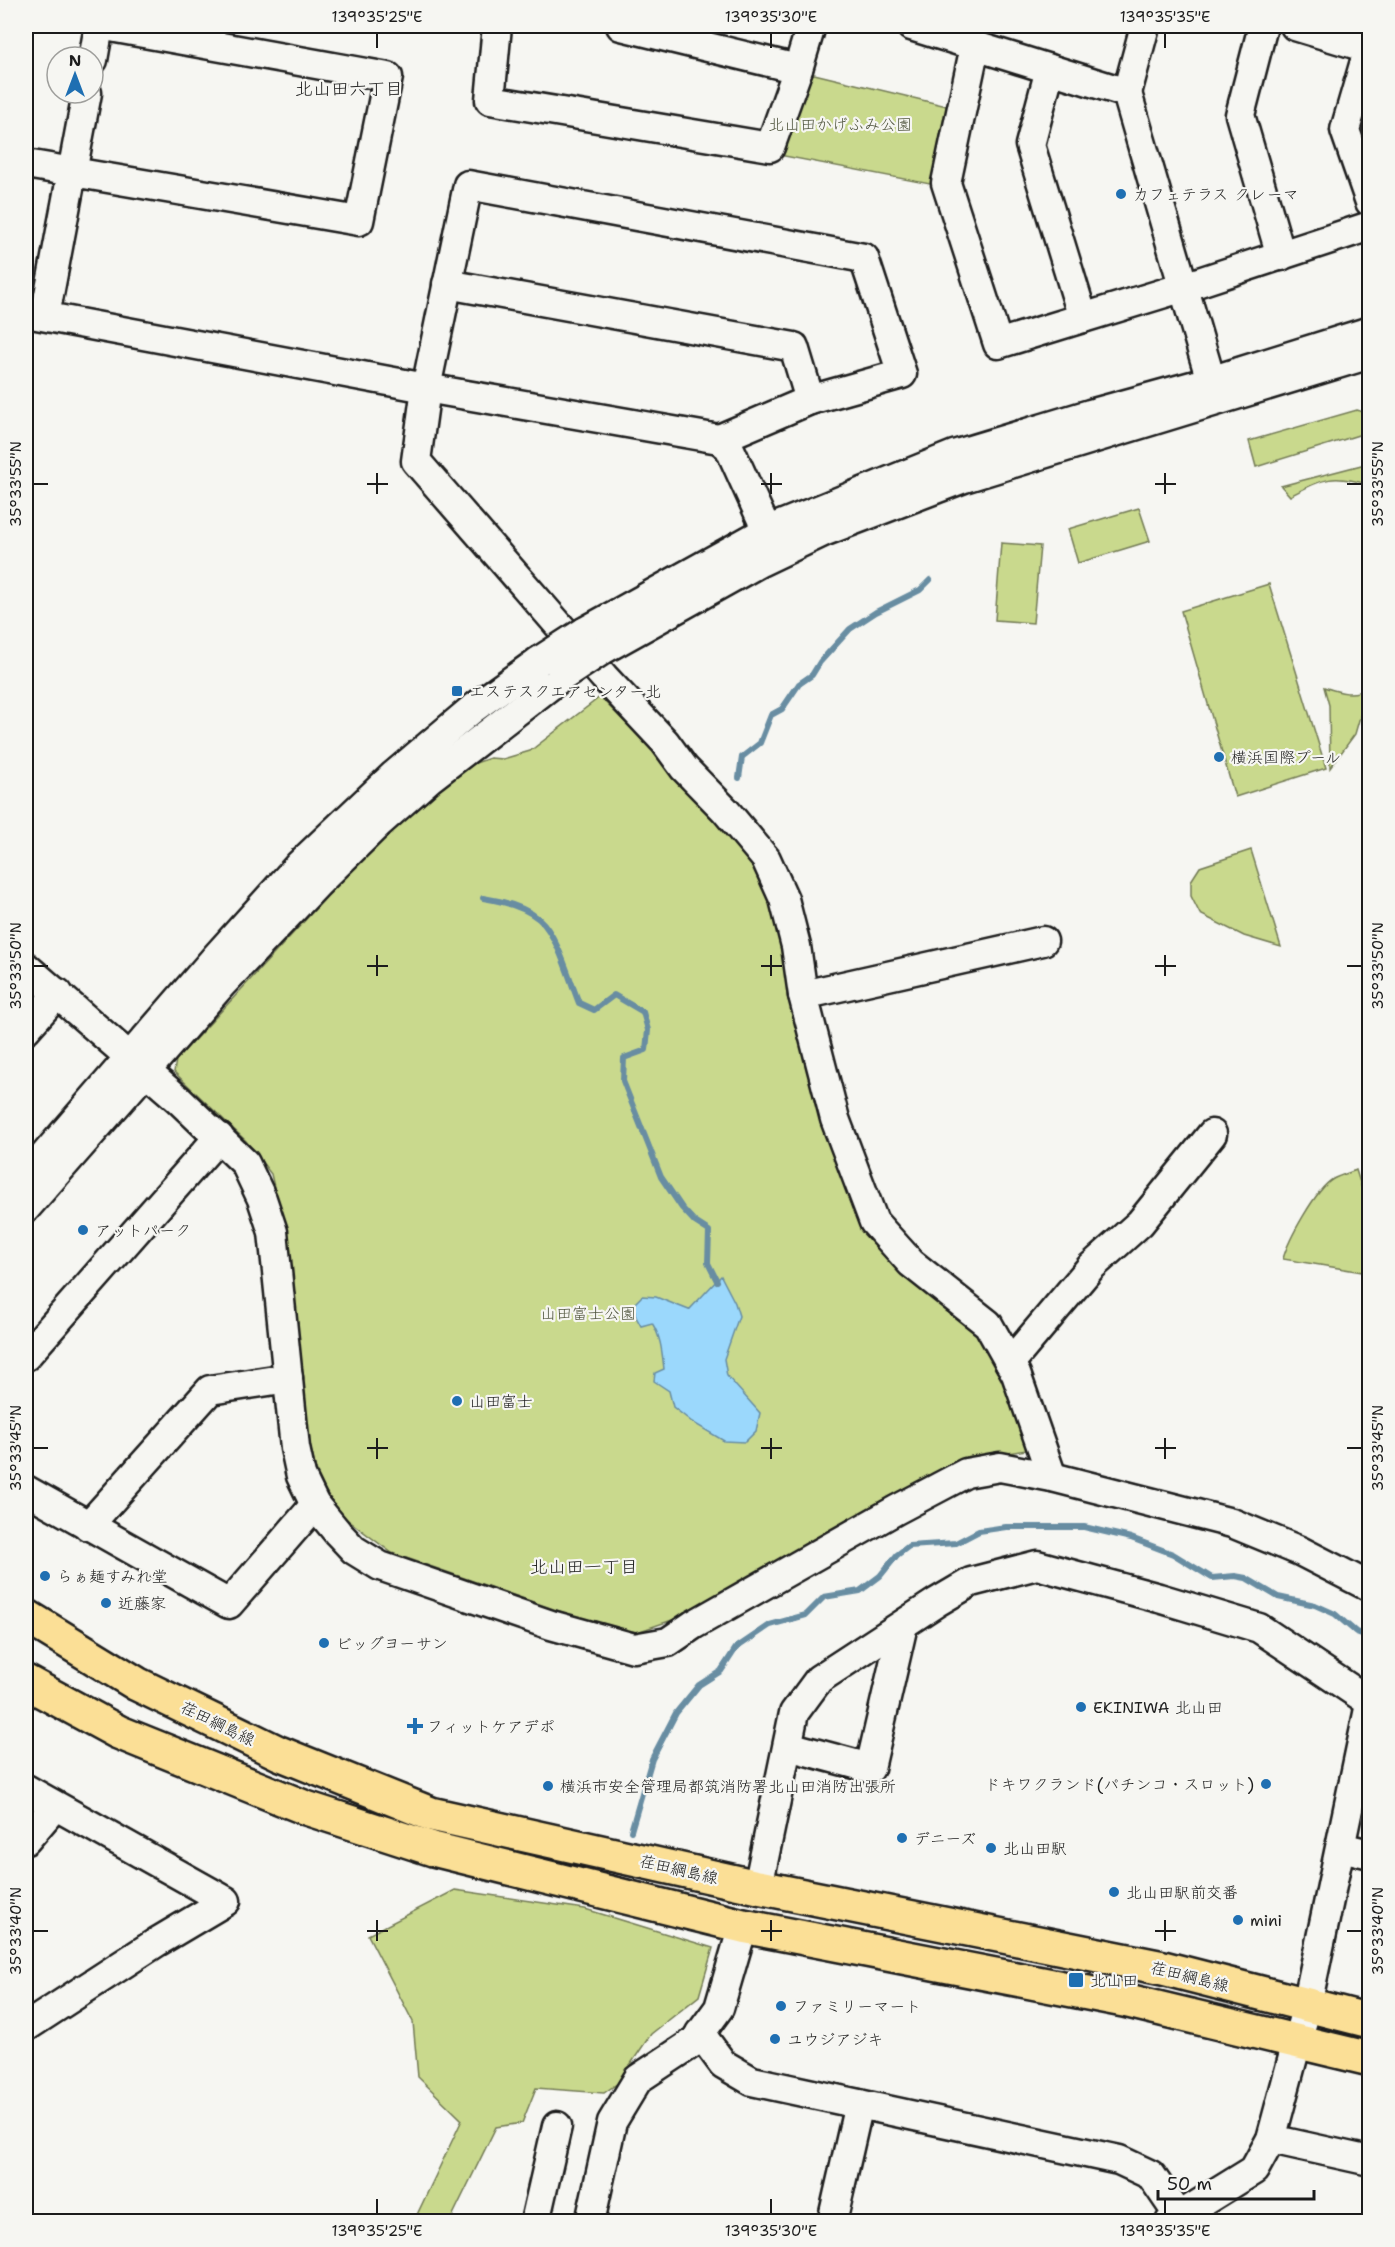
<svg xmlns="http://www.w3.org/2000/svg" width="1395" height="2247" viewBox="0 0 1395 2247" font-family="'Shantell Sans','Klee One',sans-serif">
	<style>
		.green { fill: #c9d98d; stroke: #727a54; stroke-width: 1.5 }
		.water { fill: #9bd8fc; stroke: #688da2; stroke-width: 1.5 }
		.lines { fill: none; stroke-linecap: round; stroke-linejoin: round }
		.stream { stroke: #688da2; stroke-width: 6 }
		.minor-casing { stroke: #1c1c1c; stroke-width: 33 }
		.major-casing { stroke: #1c1c1c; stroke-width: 38 }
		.minor { stroke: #f6f6f2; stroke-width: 28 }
		.major { stroke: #fbdf96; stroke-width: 33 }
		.minor-bridge-casing { stroke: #1c1c1c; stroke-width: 33; stroke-linecap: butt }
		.minor-bridge { stroke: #f6f6f2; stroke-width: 28 }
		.ticks { fill: none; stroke: #1c1c1c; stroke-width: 2 }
		.poi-dot { fill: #1f6fb2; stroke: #f6f6f2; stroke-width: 2 }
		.labels { text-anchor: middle; stroke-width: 4.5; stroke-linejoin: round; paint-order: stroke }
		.park-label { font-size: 16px; fill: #50553e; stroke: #f6f6f2 }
		.poi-label { font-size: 16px; fill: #1c1c1c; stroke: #f6f6f2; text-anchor: start }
		.street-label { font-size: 16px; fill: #1c1c1c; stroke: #f6f6f2 }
		.neighbourhood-label { font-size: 18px; fill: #1c1c1c; stroke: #f6f6f2 }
		.neatline { fill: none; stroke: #1c1c1c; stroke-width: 2 }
		.ticks-label { font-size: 15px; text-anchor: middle; fill: #1c1c1c }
	</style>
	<rect width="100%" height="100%" fill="#f6f6f2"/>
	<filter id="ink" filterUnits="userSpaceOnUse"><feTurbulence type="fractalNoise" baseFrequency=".0167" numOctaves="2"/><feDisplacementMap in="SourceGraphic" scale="12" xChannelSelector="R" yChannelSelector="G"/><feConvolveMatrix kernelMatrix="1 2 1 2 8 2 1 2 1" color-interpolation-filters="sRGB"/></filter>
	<g filter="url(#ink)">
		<g class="green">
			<polygon points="806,72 955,108 935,185 779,155"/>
			<polygon points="1357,410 1369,414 1369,446 1365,433 1256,467 1249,441"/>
			<path d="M1369,463V485C1332,473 1323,479 1290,496L1281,486Z"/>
			<polygon points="1139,508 1150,541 1078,563 1068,529"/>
			<polygon points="1001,543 1040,546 1033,623 995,620"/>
			<polygon points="1269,584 1326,768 1235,797 1181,611"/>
			<path d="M1324,687C1341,693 1352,696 1368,689L1355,734L1330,768L1329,705Z"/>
			<polygon points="600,697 676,774 758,867 783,919 861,1214 975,1327 1003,1369 1033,1449 964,1460 933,1473 684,1616 637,1632 594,1623 392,1553 341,1515 319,1481 307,1434 289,1250 271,1174 246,1141 174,1072 176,1060 393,825 464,767 490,758 503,759 530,751"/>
			<polygon points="1251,850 1281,947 1244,936 1200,914 1191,896 1191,881 1200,867"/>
			<path d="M1356,1170L1369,1211V1273L1283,1259C1288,1240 1316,1189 1333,1179C1340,1175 1349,1173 1356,1170Z"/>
			<polygon points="455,1890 585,1909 713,1948 699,1996 651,2034 618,2083 604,2093 536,2088 522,2123 496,2127 450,2221 414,2221 462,2120 418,2077 413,2022 368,1935"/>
		</g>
		<path class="water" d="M721,1276L735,1303L739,1316L724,1359L727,1376L760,1413L756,1431L745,1442L724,1441L692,1422L673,1407L669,1391L654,1381L655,1373L664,1369C662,1352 661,1337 652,1323L641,1326L635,1315V1303L642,1296L656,1297L689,1310Z"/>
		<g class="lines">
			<g class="stream">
				<polyline points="739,778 742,757 760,743 771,715 782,709 799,684 812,675 820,662 850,629 876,612 920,590 930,580"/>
				<path d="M483,898C502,901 524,906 539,919C557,934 570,981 579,1003L594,1010L614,995L643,1012L648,1030L646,1050L624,1058L623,1081L661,1177L682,1208L695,1222L709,1231L708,1263L717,1281"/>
				<polyline points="631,1831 652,1759 676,1713 699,1685 721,1671 736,1648 770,1625 806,1615 824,1597 860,1591 880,1576 897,1555 909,1546 956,1543 979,1531 1006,1527 1084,1527 1131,1538 1173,1554 1212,1578 1235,1576 1246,1578 1278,1597 1315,1605 1335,1614 1356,1632 1370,1637"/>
			</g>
			<defs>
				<g id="minor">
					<polyline points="497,26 490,100 770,147 798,69 811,26"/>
					<polyline points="621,26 798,69"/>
					<polyline points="911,26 1127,93 1216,398"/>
					<polyline points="1263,26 1240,115 1281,256"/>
					<polyline points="1295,26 1368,48"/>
					<polyline points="1370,44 1345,130 1370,202"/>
					<polyline points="975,46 946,183 998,344 1184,287 1370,226"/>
					<polyline points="93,60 99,26"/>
					<polyline points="1050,69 1030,145 1083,318"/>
					<polyline points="1127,93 1145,26"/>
					<polyline points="26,164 359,221 388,77 105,26"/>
					<polyline points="447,284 794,347 810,400"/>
					<polyline points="26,313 426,388 719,439 729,447 777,553"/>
					<polyline points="45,316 87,93"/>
					<polyline points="719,439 810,400 902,374 864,258 468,185 426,388 416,461 604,677 665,742 684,768 725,810 766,859 784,899 796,946 803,995 835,1119 874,1222 911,1263 988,1324 1016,1374 1052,1477"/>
					<polyline points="584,632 766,531 954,455 1090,414 1210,381 1370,331"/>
					<polyline points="604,649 760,562 823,532 964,478 1370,354"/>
					<polyline points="26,967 178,1099 245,1163 262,1199 273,1232 295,1448 301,1476 315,1505 338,1533 354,1550 380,1566 551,1625 634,1648 668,1642 693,1625 896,1510 966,1473 1000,1467 1052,1477 1232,1523 1300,1551 1370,1587"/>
					<polyline points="803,995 1043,941"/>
					<polyline points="26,1029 58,993"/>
					<polyline points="26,1177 216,957 299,865 394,775 471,710 539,661"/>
					<polyline points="26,1208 222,984 317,884 378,824 429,779 560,678"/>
					<polyline points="26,1356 219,1137"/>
					<polyline points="1010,1363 1091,1267 1140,1223 1212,1134"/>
					<polyline points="26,1490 229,1604 315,1505"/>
					<polyline points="88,1526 210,1390 288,1378"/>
					<polyline points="788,1746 870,1768 903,1625"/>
					<polyline points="26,1789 226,1901 157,1942 26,2027"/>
					<polyline points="26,1840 55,1806"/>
					<polyline points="1341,1847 1370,1854"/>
					<polyline points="758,1887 794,1713 819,1679 937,1602 971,1582 1037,1565 1159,1598 1259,1628 1370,1702"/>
					<polyline points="700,2033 723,2064 752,2081 1119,2160 1151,2175 1179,2216"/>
					<polyline points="1271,2139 1370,2161"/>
					<polyline points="535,2222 557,2126"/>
					<polyline points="590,2222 612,2122 638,2079 694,2042 719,2008 743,1926"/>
					<polyline points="832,2222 859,2104"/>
					<polyline points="1170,2222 1254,2170 1271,2139 1307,2005 1370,1704"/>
				</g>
				<g id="major">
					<polyline points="26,1616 137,1684 279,1753 431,1814 758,1887 1163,1968 1370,2021"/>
					<polyline points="26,1682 118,1732 306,1808 433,1849 743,1926 1124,2000 1370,2059"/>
				</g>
			</defs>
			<use href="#minor" class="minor-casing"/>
			<use href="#major" class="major-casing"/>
			<use href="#minor" class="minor"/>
			<use href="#major" class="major"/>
			<defs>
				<g id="minor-bridge">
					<polyline points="539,661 584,632"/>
					<polyline points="560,678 604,649"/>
				</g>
			</defs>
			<use href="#minor-bridge" class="minor-bridge-casing"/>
			<use href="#minor-bridge" class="minor-bridge"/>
		</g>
	</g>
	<path class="ticks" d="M377,33V48M771,33V48M1165,33V48M377,473V494M771,473V494M1165,473V494M33,484H48M367,484H388M761,484H782M1155,484H1176M1347,484H1362M377,955V976M771,955V976M1165,955V976M33,966H48M367,966H388M761,966H782M1155,966H1176M1347,966H1362M377,1438V1459M771,1438V1459M1165,1438V1459M33,1448H48M367,1448H388M761,1448H782M1155,1448H1176M1347,1448H1362M377,1920V1941M771,1920V1941M1165,1920V1941M33,1931H48M367,1931H388M761,1931H782M1155,1931H1176M1347,1931H1362M377,2199V2214M771,2199V2214M1165,2199V2214"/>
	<g class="poi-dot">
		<circle cx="1121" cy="194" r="6"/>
		<rect x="451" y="685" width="12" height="12" rx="3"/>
		<circle cx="1219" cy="757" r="6"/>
		<circle cx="83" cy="1230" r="6"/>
		<circle cx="457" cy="1401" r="6"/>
		<circle cx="45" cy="1576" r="6"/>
		<circle cx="106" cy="1603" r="6"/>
		<circle cx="324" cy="1643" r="6"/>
		<circle cx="1081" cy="1707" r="6"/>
		<path d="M412 1717h6v6h6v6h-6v6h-6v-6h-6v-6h6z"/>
		<circle cx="1266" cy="1784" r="6"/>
		<circle cx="548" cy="1786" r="6"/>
		<circle cx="902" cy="1838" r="6"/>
		<circle cx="991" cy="1848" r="6"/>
		<circle cx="1114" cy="1892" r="6"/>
		<circle cx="1238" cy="1920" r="6"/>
		<rect x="1068" y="1972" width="16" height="16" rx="3"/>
		<circle cx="781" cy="2006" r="6"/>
		<circle cx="775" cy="2039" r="6"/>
	</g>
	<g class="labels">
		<g class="park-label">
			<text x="840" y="130">北山田かげふみ公園</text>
			<text x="588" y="1319">山田富士公園</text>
		</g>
		<g class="poi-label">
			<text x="1133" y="200">カフェテラス クレーマ</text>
			<text x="469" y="697">エステスクエアセンター北</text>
			<text x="1231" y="763">横浜国際プール</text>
			<text x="95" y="1236">アットパーク</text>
			<text x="469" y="1407">山田富士</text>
			<text x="57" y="1582">らぁ麺すみれ堂</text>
			<text x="118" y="1609">近藤家</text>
			<text x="336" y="1649">ビッグヨーサン</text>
			<text x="1093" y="1713">EKINIWA 北山田</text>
			<text x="427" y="1732">フィットケアデポ</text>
			<text x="1254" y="1790" text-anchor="end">ドキワクランド(パチンコ・スロット)</text>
			<text x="560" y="1792">横浜市安全管理局都筑消防署北山田消防出張所</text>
			<text x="914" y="1844">デニーズ</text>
			<text x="1003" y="1854">北山田駅</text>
			<text x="1126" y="1898">北山田駅前交番</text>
			<text x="1250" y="1926">mini</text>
			<text x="1090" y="1986">北山田</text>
			<text x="793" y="2012">ファミリーマート</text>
			<text x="787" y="2045">ユウジアジキ</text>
		</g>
		<g class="street-label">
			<text transform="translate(218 1723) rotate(26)" y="6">荏田綱島線</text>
			<text transform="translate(679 1869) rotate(13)" y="6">荏田綱島線</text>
			<text transform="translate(1190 1976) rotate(14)" y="6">荏田綱島線</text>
		</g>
		<g class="neighbourhood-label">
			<text x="349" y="95">北山田六丁目</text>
			<text x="584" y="1573">北山田一丁目</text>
		</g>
	</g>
	<rect width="1395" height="2247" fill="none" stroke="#f6f6f2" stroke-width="66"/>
	<g transform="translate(75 75)"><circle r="28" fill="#f6f6f2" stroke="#9f9f9c" stroke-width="1.5"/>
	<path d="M0-4.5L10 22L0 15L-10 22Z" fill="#1f6fb2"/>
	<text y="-9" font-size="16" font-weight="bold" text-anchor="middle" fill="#1c1c1c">N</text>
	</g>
	<path d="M1158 2190v9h156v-9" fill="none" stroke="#1c1c1c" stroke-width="3"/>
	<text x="1167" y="2190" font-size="18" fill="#1c1c1c" stroke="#f6f6f2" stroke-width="4.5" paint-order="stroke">50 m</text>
	<rect x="33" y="33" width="1329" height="2181" class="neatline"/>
	<g class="ticks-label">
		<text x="377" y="22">139°35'25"E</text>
		<text x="771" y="22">139°35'30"E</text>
		<text x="1165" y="22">139°35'35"E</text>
		<text transform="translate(16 484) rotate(-90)" y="5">35°33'55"N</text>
		<text transform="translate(1378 484) rotate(-90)" y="5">35°33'55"N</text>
		<text transform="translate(16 966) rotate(-90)" y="5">35°33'50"N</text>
		<text transform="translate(1378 966) rotate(-90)" y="5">35°33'50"N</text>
		<text transform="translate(16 1448) rotate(-90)" y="5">35°33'45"N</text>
		<text transform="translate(1378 1448) rotate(-90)" y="5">35°33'45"N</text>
		<text transform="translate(16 1931) rotate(-90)" y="5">35°33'40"N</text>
		<text transform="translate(1378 1931) rotate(-90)" y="5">35°33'40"N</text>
		<text x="377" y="2236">139°35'25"E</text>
		<text x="771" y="2236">139°35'30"E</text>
		<text x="1165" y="2236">139°35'35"E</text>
	</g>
</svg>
